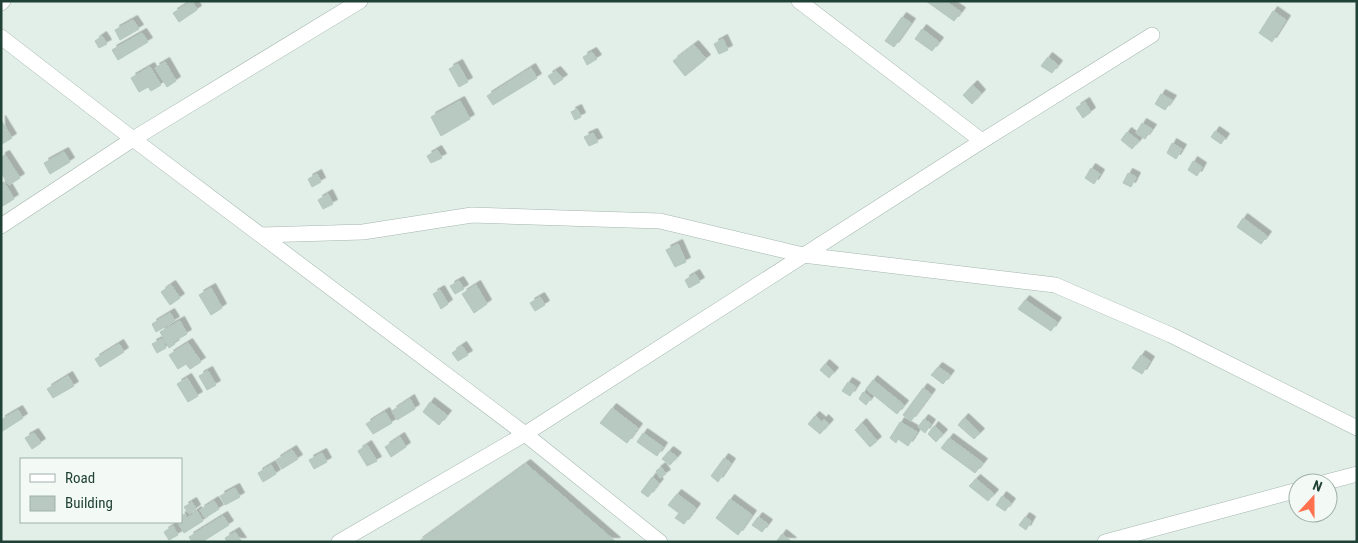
<svg xmlns="http://www.w3.org/2000/svg" width="1358" height="543" viewBox="0 0 1358 543" font-family="'Roboto Condensed',sans-serif">
	<style>
		.building { fill: #b7c9c1; stroke: #b4c8bf; filter: url(#shadow) }
		.lines { fill: none; stroke-linecap: round; stroke-linejoin: round }
		.minor-casing { stroke: #a4b7af; stroke-width: 16 }
		.minor { stroke: #fff; stroke-width: 15 }
	</style>
	<defs>
		<filter id="shadow"><feDropShadow dx="4.5" dy="-4.5" stdDeviation="0" flood-color="#0004"/></filter>
	</defs>
	<rect width="100%" height="100%" fill="#e2eee8"/>
	<g class="building">
		<polygon points="192,1 197,10 179,22 173,13"/>
		<polygon points="926,1 945,1 961,12 954,21"/>
		<polygon points="1273,11 1286,20 1272,42 1259,33"/>
		<polygon points="902,17 911,23 894,47 885,41"/>
		<polygon points="133,20 139,29 120,40 115,30"/>
		<polygon points="922,29 939,42 932,51 915,39"/>
		<polygon points="142,33 148,42 118,60 112,50"/>
		<polygon points="102,36 107,44 99,48 95,41"/>
		<polygon points="723,39 728,50 719,54 714,44"/>
		<polygon points="694,45 706,59 685,76 673,61"/>
		<polygon points="592,52 597,59 587,65 583,57"/>
		<polygon points="1048,57 1058,65 1052,73 1041,66"/>
		<polygon points="165,62 176,81 167,87 155,68"/>
		<polygon points="458,64 468,82 459,87 449,69"/>
		<polygon points="150,67 161,85 151,91 148,87 139,92 131,78"/>
		<polygon points="531,68 537,78 493,105 487,96"/>
		<polygon points="556,71 563,79 554,85 548,76"/>
		<polygon points="973,85 981,94 972,104 963,95"/>
		<polygon points="1161,94 1172,100 1165,110 1155,104"/>
		<polygon points="460,101 470,119 441,136 431,117"/>
		<polygon points="1085,102 1091,112 1083,118 1076,108"/>
		<polygon points="577,109 581,117 575,120 571,112"/>
		<polygon points="1,120 12,138 2,144 1,142"/>
		<polygon points="1142,123 1152,129 1145,139 1136,133"/>
		<polygon points="1215,131 1225,138 1221,144 1211,137"/>
		<polygon points="1127,132 1139,141 1132,149 1121,140"/>
		<polygon points="593,133 598,142 589,146 584,137"/>
		<polygon points="1172,143 1182,149 1176,159 1167,153"/>
		<polygon points="437,150 442,158 431,163 427,156"/>
		<polygon points="64,152 70,162 50,174 44,163"/>
		<polygon points="5,155 20,178 9,185 1,173 1,157"/>
		<polygon points="1193,161 1202,167 1197,176 1188,170"/>
		<polygon points="1091,168 1100,174 1094,184 1085,178"/>
		<polygon points="1128,173 1136,177 1131,187 1123,183"/>
		<polygon points="317,174 321,182 312,187 308,179"/>
		<polygon points="4,182 14,199 1,207 1,183"/>
		<polygon points="328,194 333,204 323,209 318,200"/>
		<polygon points="1243,218 1267,236 1261,244 1237,227"/>
		<polygon points="678,244 686,262 675,267 666,250"/>
		<polygon points="695,274 700,282 689,288 685,280"/>
		<polygon points="459,281 464,289 455,294 450,286"/>
		<polygon points="171,285 180,298 170,305 161,292"/>
		<polygon points="476,285 487,304 474,313 462,294"/>
		<polygon points="211,288 222,308 211,315 199,295"/>
		<polygon points="440,290 448,304 441,309 433,294"/>
		<polygon points="540,297 545,305 535,311 530,303"/>
		<polygon points="1025,300 1057,322 1051,331 1018,309"/>
		<polygon points="170,313 175,321 156,332 152,324"/>
		<polygon points="180,321 187,334 173,342 175,344 169,348 160,332"/>
		<polygon points="162,339 166,348 157,353 152,344"/>
		<polygon points="188,343 201,362 190,369 186,364 178,369 169,355"/>
		<polygon points="119,344 124,352 100,367 95,359"/>
		<polygon points="462,346 468,355 458,361 452,353"/>
		<polygon points="1141,355 1150,361 1142,374 1132,368"/>
		<polygon points="825,364 834,372 829,378 820,370"/>
		<polygon points="938,367 950,375 943,384 931,375"/>
		<polygon points="208,371 216,385 207,390 199,376"/>
		<polygon points="68,376 74,386 53,398 47,389"/>
		<polygon points="187,378 198,396 188,402 177,384"/>
		<polygon points="873,380 904,405 897,414 866,389"/>
		<polygon points="848,382 856,387 850,396 842,391"/>
		<polygon points="923,388 931,394 911,421 903,415"/>
		<polygon points="863,392 871,398 866,405 859,399"/>
		<polygon points="410,399 415,409 397,420 392,411"/>
		<polygon points="430,402 447,415 439,425 423,412"/>
		<polygon points="612,408 638,428 627,443 600,423"/>
		<polygon points="18,410 23,418 1,432 1,420"/>
		<polygon points="385,412 392,423 373,434 366,424"/>
		<polygon points="815,416 822,422 824,419 829,424 820,434 808,424"/>
		<polygon points="964,418 980,433 974,439 958,425"/>
		<polygon points="924,419 931,424 925,433 918,427"/>
		<polygon points="900,422 917,432 908,446 898,439 896,443 890,438"/>
		<polygon points="862,423 877,441 870,447 855,430"/>
		<polygon points="934,426 943,434 936,442 928,434"/>
		<polygon points="34,433 41,443 32,449 25,438"/>
		<polygon points="643,433 663,447 657,456 637,442"/>
		<polygon points="400,437 406,447 391,457 385,447"/>
		<polygon points="949,438 983,463 975,473 941,448"/>
		<polygon points="367,445 377,461 367,466 358,451"/>
		<polygon points="292,450 298,459 282,469 276,460"/>
		<polygon points="669,451 677,457 670,465 662,459"/>
		<polygon points="322,453 327,462 314,469 309,460"/>
		<polygon points="724,458 731,463 718,482 711,476"/>
		<polygon points="526,464 616,542 418,542"/>
		<polygon points="271,465 276,474 263,482 258,473"/>
		<polygon points="661,467 666,474 660,478 656,471"/>
		<polygon points="652,477 659,483 648,497 641,492"/>
		<polygon points="976,479 994,494 988,501 969,486"/>
		<polygon points="235,488 240,497 225,505 220,496"/>
		<polygon points="677,494 696,508 684,524 675,518 679,513 668,505"/>
		<polygon points="1002,496 1011,503 1005,511 996,505"/>
		<polygon points="730,499 752,515 738,535 716,518"/>
		<polygon points="214,501 219,509 205,518 200,510"/>
		<polygon points="192,502 196,509 189,514 184,507"/>
		<polygon points="197,511 203,521 184,533 178,522 181,522 181,516 185,514 187,518"/>
		<polygon points="223,516 229,525 202,542 192,542 189,537"/>
		<polygon points="758,517 768,524 762,532 752,525"/>
		<polygon points="1025,517 1031,521 1026,530 1019,525"/>
		<polygon points="173,526 178,535 169,540 164,532"/>
		<polygon points="235,532 242,542 227,542 225,538"/>
		<polygon points="782,534 792,542 776,542"/>
	</g>
	<g class="lines">
		<defs>
			<g id="minor">
				<polyline points="799,1 982,141"/>
				<polyline points="1,3 3,1"/>
				<polyline points="1,37 133,139 525,434 660,542"/>
				<polyline points="1,226 133,139 360,1"/>
				<polyline points="261,235 363,232 472,215 660,221 803,255 1055,285 1171,335 1357,428"/>
				<polyline points="1323,483 1357,474"/>
				<polyline points="339,542 525,434 982,141 1152,35"/>
				<polyline points="1105,542 1298,490"/>
			</g>
		</defs>
		<use href="#minor" class="minor-casing"/>
		<use href="#minor" class="minor"/>
	</g>
	<rect width="1358" height="543" fill="none" stroke="#204136" stroke-width="5"/>
	<rect x="20" y="458" width="162" height="65" fill="#f3faf6" stroke="#9fb0a9"/>
	<rect x="30" y="474" width="25" height="8" fill="#ffffff" stroke="#9fb0a9"/>
	<text x="65" y="483" font-size="15" fill="#204136">Road</text>
	<rect x="30" y="496" width="25" height="15" fill="#b7c9c1" stroke="#9fb0a9"/>
	<text x="65" y="508" font-size="15" fill="#204136">Building</text>
	<g transform="translate(1313 498) rotate(21)"><circle r="24" fill="#f3faf6" stroke="#9fb0a9"/>
	<path d="M0-4L9 19L0 12L-9 19Z" fill="#ff714f"/>
	<text y="-8" font-size="14" font-weight="bold" text-anchor="middle" fill="#204136">N</text>
	</g>
</svg>
